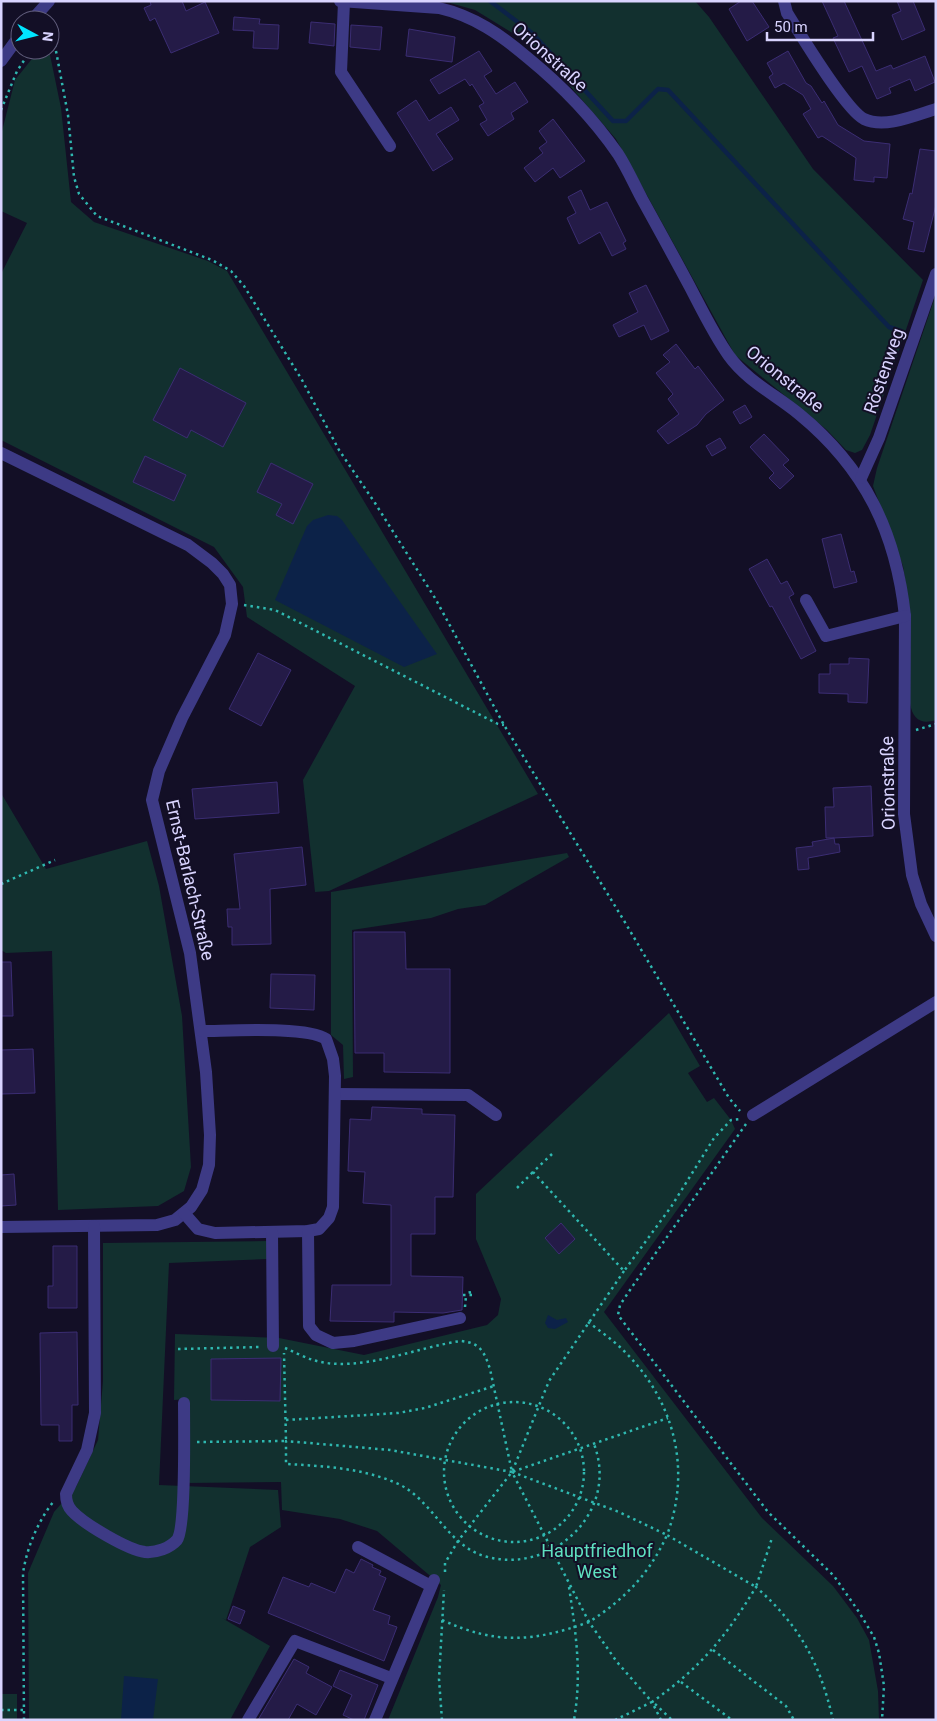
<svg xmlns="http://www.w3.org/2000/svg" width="937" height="1721" viewBox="0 0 937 1721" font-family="Roboto,sans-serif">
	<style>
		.green { fill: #12302f }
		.water { fill: #0c2248 }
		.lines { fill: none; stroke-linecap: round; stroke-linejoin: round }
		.stream { stroke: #0c2248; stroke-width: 4.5 }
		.building { fill: #241b47; stroke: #3b2d73 }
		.path { stroke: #2fb8b0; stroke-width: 2.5; stroke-dasharray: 2.5 4; stroke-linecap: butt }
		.minor { stroke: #3d3a85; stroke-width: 12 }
		.labels { text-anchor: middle; stroke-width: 4; stroke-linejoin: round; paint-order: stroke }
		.street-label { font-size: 18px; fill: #d9d4ff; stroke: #130f26 }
		.park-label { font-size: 18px; fill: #5fe0c0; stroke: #130f26 }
	</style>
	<rect width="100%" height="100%" fill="#130f26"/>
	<g class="green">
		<polygon points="443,1 695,1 709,17 813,169 923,280 870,435 862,450 855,453 846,450 827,430 735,355 616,139 537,48 475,10"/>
		<polygon points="39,50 49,50 61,108 71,202 94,222 208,261 227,271 538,794 329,891 315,892 303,780 355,686 247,617 243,587 214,547 1,440 1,274 27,223 1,211 1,135 15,80"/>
		<path d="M936,294V720C921,725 913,719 910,704L909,605L903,566L873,486L877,468Z"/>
		<polygon points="1,793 46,869 147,841 159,886 182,1016 191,1167 184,1191 158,1206 58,1210 52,951 6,953 1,950"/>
		<polygon points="567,853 569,857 485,905 458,909 431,918 352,930 353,1077 344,1079 343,1045 331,1035 331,892"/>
		<polygon points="669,1013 700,1066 688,1073 707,1102 714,1098 731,1120 735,1129 604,1312 762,1518 833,1586 857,1618 869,1640 878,1691 879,1720 388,1720 438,1597 441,1585 377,1531 340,1519 282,1510 281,1482 186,1483 187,1399 174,1400 175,1334 279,1338 364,1355 487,1325 498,1315 501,1299 476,1239 476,1194"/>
		<polygon points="268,1241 267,1259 169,1263 159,1485 278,1490 281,1527 250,1547 226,1620 222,1618 270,1646 230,1720 29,1720 28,1573 54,1512 76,1487 98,1440 103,1381 103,1243"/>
		<rect x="1" y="1694" width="16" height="26"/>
	</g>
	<g class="water">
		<polygon points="328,515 337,516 342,520 437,654 404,667 275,600 307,526 313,520"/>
		<polygon points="548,1315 557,1320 566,1318 568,1322 555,1329 548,1328 545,1323"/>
		<polygon points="124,1676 158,1679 153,1720 121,1720"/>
	</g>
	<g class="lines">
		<polyline class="stream" points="490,1 532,33 613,121 626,121 658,89 668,90 889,327 901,331"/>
	</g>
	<g class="building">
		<polygon points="150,1 182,1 186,11 205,2 219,33 171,53 155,18 150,21 144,8 151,5"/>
		<polygon points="741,1 752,1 769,27 747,41 729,9"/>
		<polygon points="822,1 844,1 876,71 891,65 893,69 925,56 935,82 915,91 910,79 889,88 891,93 877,99 862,66 849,72 833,38 838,36"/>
		<polygon points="897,1 913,1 925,30 902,40 892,15 901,11"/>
		<polygon points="234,17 260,19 259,24 279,25 278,49 253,48 254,31 233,30"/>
		<polygon points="311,22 335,24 334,46 309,43"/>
		<polygon points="351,25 382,27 380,50 350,47"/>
		<polygon points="409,29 455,37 452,62 406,56"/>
		<polygon points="479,51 492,71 484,76 496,94 515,82 528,102 511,113 514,119 488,136 480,124 487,120 479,106 484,103 472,84 470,86 465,79 439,94 430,80"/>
		<polygon points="788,51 806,83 811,86 822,103 824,101 838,125 864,141 890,144 887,178 874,177 874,182 854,180 856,158 822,136 818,138 803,114 811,109 803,95 784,83 775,88 769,77 773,74 767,63"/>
		<polygon points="416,100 429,121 451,107 459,120 436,134 453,159 433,171 397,113"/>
		<polygon points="553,119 585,161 560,178 553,168 535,182 524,168 543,153 539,148 547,142 539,131"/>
		<polygon points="920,149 936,151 936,205 924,252 908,249 914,222 903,219 910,193 912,194"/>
		<polygon points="581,190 590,210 607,202 626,241 623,243 626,249 612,256 600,232 579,244 567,218 576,213 568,197"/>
		<polygon points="646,285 669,331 651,340 644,325 619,337 613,325 638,312 629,293"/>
		<polygon points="676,344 695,369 698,366 724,400 706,414 697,425 668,444 657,431 679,414 668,399 673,394 656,373 670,362 663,355"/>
		<polygon points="180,368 246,403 223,447 191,430 187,438 153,420"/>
		<polygon points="745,405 752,417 740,424 733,412"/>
		<polygon points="764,434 789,460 783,465 794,476 780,489 769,478 774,473 750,447"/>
		<polygon points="720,438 726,448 712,456 706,446"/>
		<polygon points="145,456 186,475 174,501 133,482"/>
		<polygon points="271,463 313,484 293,524 276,515 282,504 257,492"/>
		<polygon points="841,534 851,572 854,571 857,582 834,588 822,539"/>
		<polygon points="767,559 781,584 787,581 794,594 789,597 816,651 801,659 772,606 770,607 749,569"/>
		<polygon points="258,653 291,670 261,726 229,709"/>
		<polygon points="849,658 869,659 867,703 848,702 848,694 819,693 819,674 830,674 830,664 849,664"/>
		<polygon points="277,782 279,813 195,819 192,789"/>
		<polygon points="871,786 873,836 834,838 835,844 839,844 840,852 808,858 809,869 798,870 796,848 813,846 812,842 834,838 826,838 825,807 834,807 833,788"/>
		<polygon points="302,847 306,885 270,889 271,944 232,945 232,927 228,927 227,909 240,909 234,854"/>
		<polygon points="354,932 405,932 406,969 450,969 450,1073 384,1072 384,1053 355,1053"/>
		<polygon points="1,962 11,962 13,1016 1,1016"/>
		<polygon points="271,974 315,975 314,1010 270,1008"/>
		<polygon points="33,1049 35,1093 1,1094 1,1050"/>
		<polygon points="372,1107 422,1109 422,1114 455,1115 453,1197 435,1197 435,1234 411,1234 411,1276 463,1277 462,1310 443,1313 394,1312 394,1322 330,1321 332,1285 391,1285 391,1205 363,1203 365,1172 348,1171 350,1119 371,1120"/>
		<polygon points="14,1174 16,1205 1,1206 1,1175"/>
		<polygon points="561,1223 575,1239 559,1254 545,1238"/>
		<polygon points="53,1246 77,1246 77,1308 48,1308 48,1286 53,1286"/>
		<polygon points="77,1332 78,1405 72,1405 72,1441 59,1441 59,1425 41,1425 40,1333"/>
		<polygon points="281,1358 280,1401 211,1400 211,1359"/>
		<polygon points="361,1559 373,1565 372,1567 381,1571 379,1575 386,1578 373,1610 390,1616 388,1624 397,1627 384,1661 268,1613 283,1577 309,1587 311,1583 335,1593 346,1569 354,1573"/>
		<polygon points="233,1606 245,1611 240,1624 228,1619"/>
		<polygon points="294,1659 309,1667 306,1673 332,1687 316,1715 297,1704 288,1720 258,1720"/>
		<polygon points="340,1670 378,1685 364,1720 354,1720 343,1715 352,1695 333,1686"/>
	</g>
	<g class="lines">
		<g class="path">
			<polyline points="50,19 68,115 74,177 79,194 97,216 212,260 231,271 244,286 302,380 339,450 375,503 435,598 504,725 623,919 729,1098 740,1111"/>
			<polyline points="1,110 17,71 31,50"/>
			<polyline points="244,605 275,610 498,724 504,725"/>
			<polyline points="916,730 936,724"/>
			<polyline points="1,884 55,860"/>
			<polyline points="746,1124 632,1287 620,1305 618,1315 768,1512 834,1576 859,1612 874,1637 879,1653 884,1686 882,1720"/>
			<polyline points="552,1154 533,1172 624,1271 671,1207 714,1138 731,1120 740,1119"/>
			<polyline points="517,1188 533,1172"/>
			<polyline points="463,1295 472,1295 472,1292 466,1293"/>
			<polyline points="465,1307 466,1296"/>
			<path d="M588,1322C600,1331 613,1340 624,1351C674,1400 692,1469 667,1535L756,1587L772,1538"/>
			<path d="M285,1348C294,1352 304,1357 313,1360C358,1374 417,1347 461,1341C480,1343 484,1351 490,1369L512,1472L668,1418"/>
			<polyline points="178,1349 261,1347"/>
			<circle cx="514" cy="1472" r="70"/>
			<polyline points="286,1420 398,1413 425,1408 494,1386"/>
			<polyline points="197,1442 286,1441 284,1353"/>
			<path d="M512,1472L390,1450L286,1441V1464C323,1466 360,1468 394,1482C432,1497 445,1544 484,1556C551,1576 620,1513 594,1444"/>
			<path d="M512,1472L619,1512L667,1535C650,1573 625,1599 589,1622Z"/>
			<polyline points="445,1572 445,1563 458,1541 512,1472 549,1381 624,1271"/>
			<path d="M569,1587C576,1634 582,1673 574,1720"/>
			<path d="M442,1620C497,1645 533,1642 589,1622L617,1662L652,1702L615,1720"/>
			<polyline points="713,1650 786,1706 794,1720"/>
			<polyline points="681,1682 732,1720"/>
			<polyline points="655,1704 672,1720"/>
			<polyline points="1,1710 24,1710"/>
			<path d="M24,1720L23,1573C27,1547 38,1521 54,1501"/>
			<polyline points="442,1720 439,1679 444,1590"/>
			<path d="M661,1720L652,1702C701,1667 725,1638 756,1587C800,1626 820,1663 833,1720"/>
		</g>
		<g class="minor">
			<path d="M340,1L439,8C474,16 501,35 528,58C561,85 593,118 618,154C627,168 634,184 642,199C658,228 674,257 690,287C702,310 714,335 729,356C747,381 776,395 799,414C865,468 896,532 905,616L904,814L912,875L921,904L936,936"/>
			<path d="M784,1L787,13C801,35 845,109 864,119C885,129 916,115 936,109"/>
			<polyline points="344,2 341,72 390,146"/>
			<polyline points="32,20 49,1"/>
			<polyline points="1,61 20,35"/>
			<polyline points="1,453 188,545 212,563 223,574 230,585 232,604 225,635 182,718 159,771 152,800 190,953 206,1072 210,1135 209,1165 202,1190 191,1207 175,1220 157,1225 1,1227"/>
			<polyline points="861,478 879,438 936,274"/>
			<polyline points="806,600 826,636 905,616"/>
			<polyline points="336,1094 468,1095 496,1115"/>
			<polyline points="753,1115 936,1002"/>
			<path d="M184,1213L198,1229L215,1233L308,1231L319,1229L329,1218L333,1207L335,1076L333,1059L326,1039C307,1026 228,1031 202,1031"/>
			<path d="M94,1226L95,1413L87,1450L66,1494C66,1500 67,1506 72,1511C84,1524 128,1550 145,1552C156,1553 170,1548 177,1540C186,1528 184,1425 184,1403"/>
			<polyline points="308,1231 309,1326 316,1335 333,1343 354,1341 460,1318"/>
			<polyline points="272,1232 273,1346"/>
			<polyline points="358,1547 431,1586"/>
			<polyline points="248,1720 295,1641 391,1678"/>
			<polyline points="375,1720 434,1580"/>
		</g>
	</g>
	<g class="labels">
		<g class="street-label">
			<text transform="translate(550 57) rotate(42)" y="6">Orionstraße</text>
			<text transform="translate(884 371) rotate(-71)" y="6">Röstenweg</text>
			<text transform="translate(785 379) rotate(39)" y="6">Orionstraße</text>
			<text transform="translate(888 783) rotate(-91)" y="6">Orionstraße</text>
			<text transform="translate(190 880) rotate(77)" y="6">Ernst-Barlach-Straße</text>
		</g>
		<g class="park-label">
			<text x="597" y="1557">Hauptfriedhof<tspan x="597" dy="21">West</tspan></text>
		</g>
	</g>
	<rect width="937" height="1721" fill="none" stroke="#d9d4ff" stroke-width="5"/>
	<g transform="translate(35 35) rotate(97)"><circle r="24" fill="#130f26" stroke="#625e7d"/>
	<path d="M0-4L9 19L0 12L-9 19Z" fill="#00e5ff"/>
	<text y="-8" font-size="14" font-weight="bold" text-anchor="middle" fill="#d9d4ff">N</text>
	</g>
	<path d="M767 32v8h106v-8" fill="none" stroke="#d9d4ff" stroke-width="2.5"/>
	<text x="774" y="32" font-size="15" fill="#d9d4ff" stroke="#130f26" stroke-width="4" paint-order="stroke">50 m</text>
</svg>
